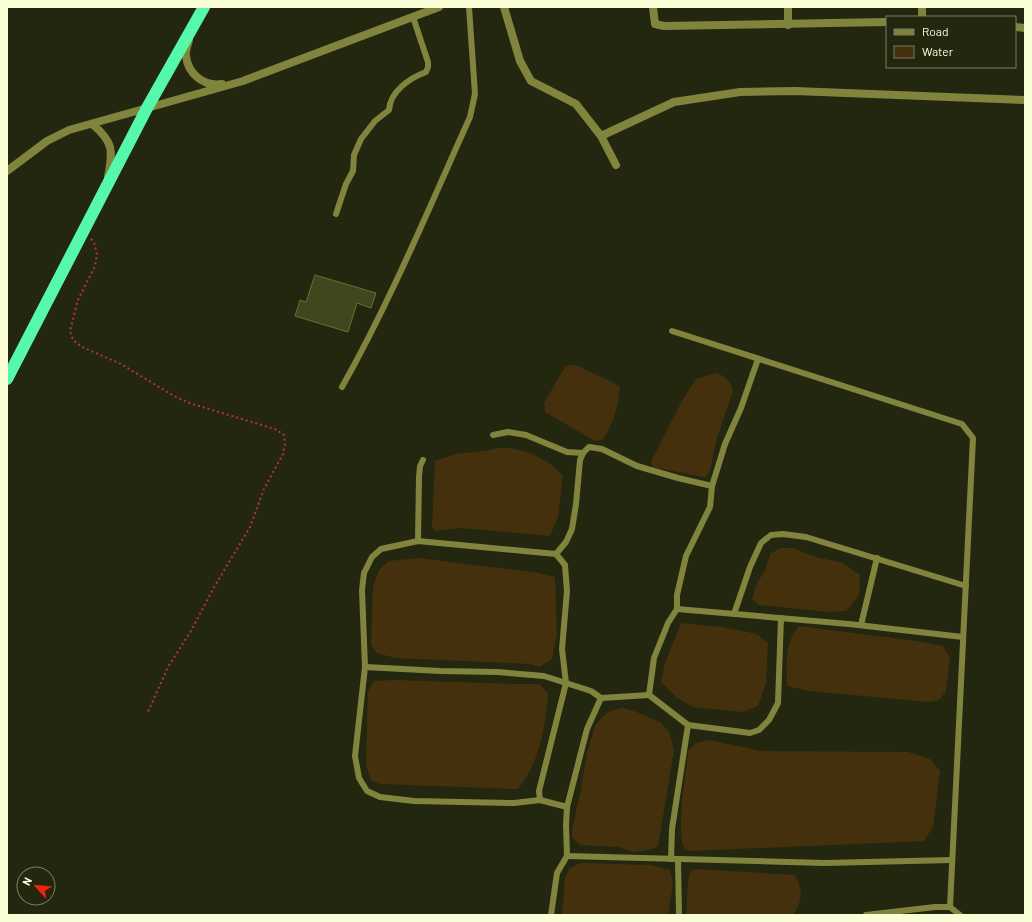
<svg xmlns="http://www.w3.org/2000/svg" width="1032" height="922" viewBox="0 0 1032 922" font-family="Barlow,sans-serif">
	<style>
		.water { fill: #44300c }
		.building { fill: #3e471d; stroke: #657230 }
		.lines { fill: none; stroke-linecap: round; stroke-linejoin: round }
		.path { stroke: #b5343b; stroke-width: 2; stroke-dasharray: 2 3; stroke-linecap: butt }
		.lane { stroke: #81843d; stroke-width: 6 }
		.street { stroke: #81843d; stroke-width: 8 }
		.highway { stroke: #56f9ac; stroke-width: 12 }
	</style>
	<rect width="100%" height="100%" fill="#232710"/>
	<g class="water">
		<path d="M570,365H576L614,383L620,387C619,405 613,426 602,440L595,441L545,412L544,403L565,367Z"/>
		<path d="M716,373C726,376 730,381 733,391L716,441L710,471L706,477H703L653,467L651,462L681,403L696,379Z"/>
		<path d="M500,448C516,447 535,454 549,463C554,466 559,472 563,476L558,517L550,536L461,528L436,531L432,528L435,461L456,454L483,451Z"/>
		<polygon points="780,548 793,548 816,557 843,563 860,575 859,595 846,611 828,612 759,605 752,599 756,585 765,570 770,554"/>
		<polygon points="420,558 464,564 534,572 555,577 557,634 552,659 540,667 530,664 395,658 377,653 371,645 373,586 379,570 389,561"/>
		<polygon points="681,623 722,627 757,634 768,643 766,683 758,706 742,712 693,707 676,697 661,682 665,663"/>
		<path d="M799,626L916,641L943,646L950,658L946,691L939,700L929,702L809,691L787,686C787,664 784,643 799,626Z"/>
		<path d="M395,680L515,684H539L548,693C546,725 540,762 518,789L380,784L371,780L366,766L368,691L374,681Z"/>
		<polygon points="622,708 634,711 660,722 670,733 674,751 658,846 649,850 634,852 619,847 580,845 572,837 572,830 580,794 587,753 595,726 602,717 610,711"/>
		<path d="M709,740L761,751L908,752L930,759L940,771L933,827L924,841L690,851L684,848C676,827 686,774 688,751L696,743Z"/>
		<polygon points="580,863 651,865 670,870 673,884 668,915 562,915 565,878 569,869"/>
		<path d="M696,869L795,875C803,892 803,899 793,915H686L688,882L690,872Z"/>
	</g>
	<polygon class="building" points="315,275 376,293 371,308 357,303 348,332 295,316 300,300 306,302"/>
	<g class="lines">
		<polyline class="path" points="91,239 94,242 97,254 95,266 78,300 70,331 73,340 82,347 121,364 174,396 189,403 275,429 284,435 285,444 283,454 264,489 250,527 213,589 191,631 168,667 147,714"/>
		<g class="lane">
			<path d="M336,214L346,184L353,171L354,155L361,139L375,121L389,110C390,91 410,78 426,72L428,67V62L413,17"/>
			<polyline points="672,331 962,424 973,438 950,907 960,915"/>
			<path d="M342,387C391,300 429,208 470,117L475,94L469,7"/>
			<polyline points="493,435 508,432 526,435 567,452 583,453"/>
			<polyline points="418,541 419,477 420,466 423,460"/>
			<polyline points="677,609 849,624 963,637"/>
			<polyline points="734,614 750,567 761,543 771,535 783,534 806,537 966,586"/>
			<polyline points="861,625 877,558"/>
			<polyline points="365,667 440,671 497,672 544,676 591,691 601,698"/>
			<polyline points="688,725 750,733 759,730 769,720 778,703 781,618"/>
			<polyline points="540,800 539,791 566,683 562,649 567,591 565,565 556,554"/>
			<polyline points="567,807 540,800 514,803 414,801 380,797 367,791 359,778 355,756 365,667 362,590 364,573 372,557 381,549 418,541 556,554 566,542 572,529 576,504 580,460 583,453 589,447 602,449 637,466 678,478 712,486"/>
			<polyline points="567,856 824,863 952,860"/>
			<polyline points="671,859 672,829 688,725 649,695 654,658 668,623 677,609 677,595 686,556 710,507 712,486 725,444 741,408 758,359"/>
			<polyline points="678,859 679,915"/>
			<polyline points="551,915 557,873 567,856 566,825 567,807 587,729 601,698 649,695"/>
			<polyline points="866,915 935,907 950,907"/>
		</g>
		<g class="street">
			<polyline points="504,7 520,61 531,81 576,104 601,136 616,165"/>
			<polyline points="653,7 655,24 664,26 887,22"/>
			<polyline points="922,7 922,17"/>
			<polyline points="788,25 788,7"/>
			<polyline points="1015,27 1025,28"/>
			<path d="M189,40C188,45 185,51 186,56C188,74 204,87 222,84"/>
			<path d="M92,124C114,142 113,151 108,177"/>
			<polyline points="601,136 674,102 740,92 795,91 1025,100"/>
			<polyline points="7,171 47,141 69,130 243,81 439,7"/>
		</g>
		<polyline class="highway" points="7,379 147,108 204,7"/>
	</g>
	<rect width="1032" height="922" fill="none" stroke="#f9fed7" stroke-width="16"/>
	<rect x="886" y="16" width="130" height="52" fill="#232710" stroke="#797d60"/>
	<rect x="894" y="29" width="20" height="6" fill="#81843d" stroke="#797d60"/>
	<text x="922" y="36" font-size="12" fill="#f9fed7">Road</text>
	<rect x="894" y="46" width="20" height="12" fill="#44300c" stroke="#797d60"/>
	<text x="922" y="56" font-size="12" fill="#f9fed7">Water</text>
	<g transform="translate(36 886) rotate(297)"><circle r="19" fill="#232710" stroke="#797d60"/>
	<path d="M0-3L7 15L0 10L-7 15Z" fill="#f7220a"/>
	<text y="-6" font-size="11" font-weight="bold" text-anchor="middle" fill="#f9fed7">N</text>
	</g>
</svg>
